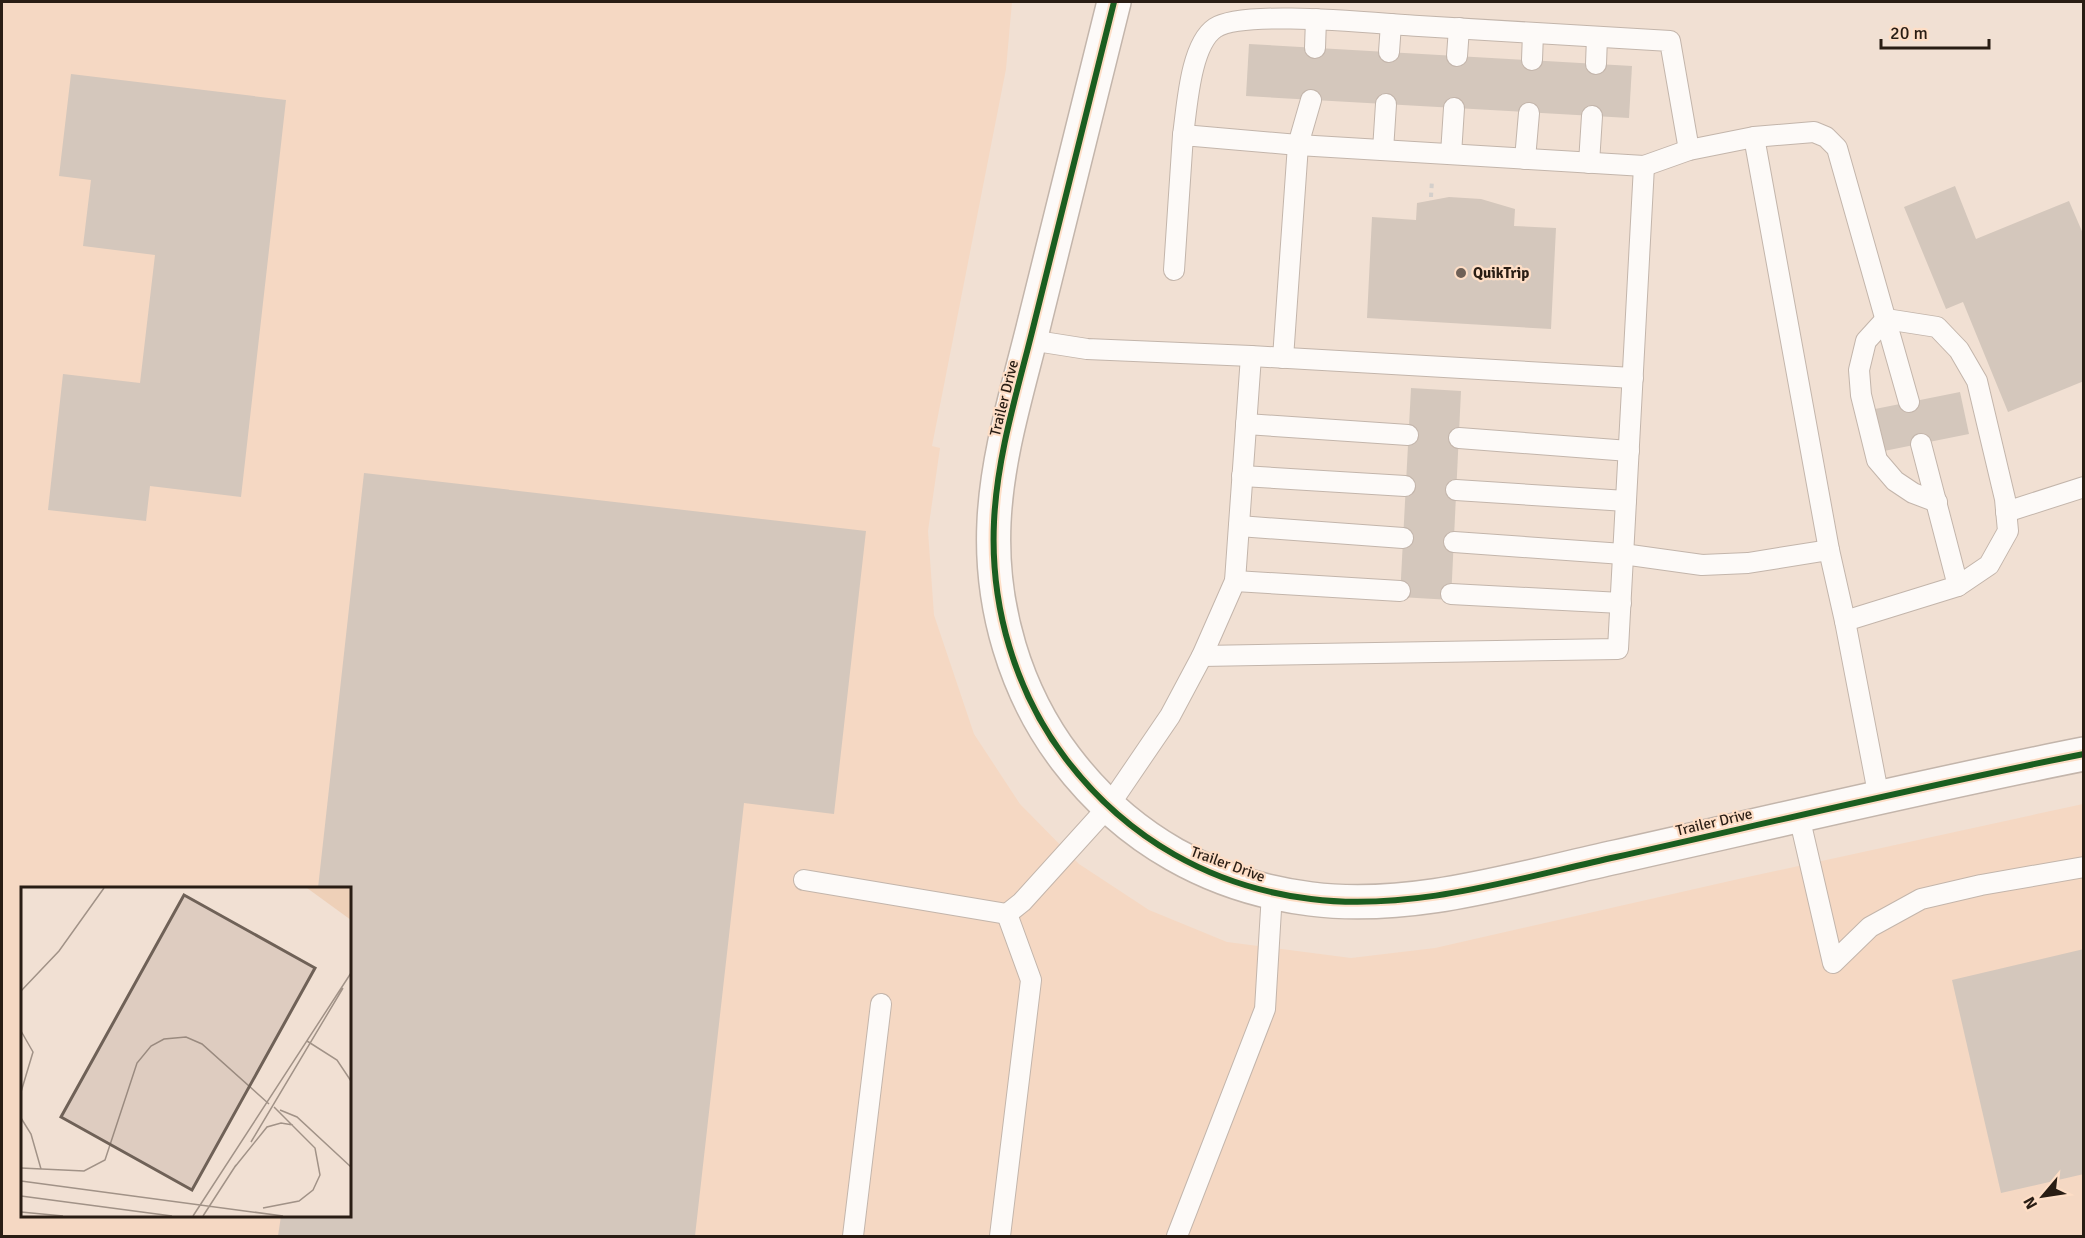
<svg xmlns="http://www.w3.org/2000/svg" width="2085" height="1238" viewBox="0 0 2085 1238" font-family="Signika,sans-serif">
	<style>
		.built { fill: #f5d8c3; fill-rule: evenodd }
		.building { fill: #d4c7bc }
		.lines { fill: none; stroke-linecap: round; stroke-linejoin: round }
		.lane-casing { stroke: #c3b5ab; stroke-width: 22 }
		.secondary-casing { stroke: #c3b5ab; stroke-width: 36 }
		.path { stroke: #d4cfcb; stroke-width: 4; stroke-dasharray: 4.5 4.5; stroke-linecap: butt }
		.lane { stroke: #fdfaf8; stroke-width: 20 }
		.secondary { stroke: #fdfaf8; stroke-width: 33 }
		.cycleway-casing { stroke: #fedec6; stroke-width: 10 }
		.cycleway { stroke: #1b5e20; stroke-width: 6 }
		.poi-dot { fill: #6f6157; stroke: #fedec6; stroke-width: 2 }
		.labels { text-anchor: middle; stroke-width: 4.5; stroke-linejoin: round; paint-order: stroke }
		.poi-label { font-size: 15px; font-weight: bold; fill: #291d14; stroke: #fedec6; text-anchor: start }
		.street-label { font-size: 15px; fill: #291d14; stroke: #fedec6 }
		.inset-road { fill: none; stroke: #a19287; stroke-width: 1.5 }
		.view { fill: #6f6157; fill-opacity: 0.15; stroke: #6f6157; stroke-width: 3 }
		.inset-edge { fill: none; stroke: #291d14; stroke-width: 3 }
	</style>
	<rect width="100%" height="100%" fill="#f1e0d3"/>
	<path class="built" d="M2,2H1012L1006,69L932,446L940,448L928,531L934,615L974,734L1020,804L1079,864L1149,910L1227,942L1351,958L1435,948L1743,878L2083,804V1236H2ZM22,888H350V1216H22Z"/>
	<g class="building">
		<polygon points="1249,44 1632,66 1629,118 1246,96"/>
		<polygon points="71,74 286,100 241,497 150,486 146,521 48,510 63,374 140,383 155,255 83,246 91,180 59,176"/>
		<polygon points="1955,186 1976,239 2069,201 2084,236 2084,381 2008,412 1963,302 1946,309 1904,207"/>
		<polygon points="1449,197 1481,199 1515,209 1514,226 1556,228 1551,329 1367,318 1372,217 1416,220 1417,203"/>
		<polygon points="1411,388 1461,391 1451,600 1400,597"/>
		<polygon points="1960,392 1969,434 1884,451 1875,409"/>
		<polygon points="364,473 866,531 834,814 744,803 695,1236 278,1236 281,1216 350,1216 350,888 318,888"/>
		<polygon points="2084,949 2084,1174 2001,1193 1952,980"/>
	</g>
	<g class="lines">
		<defs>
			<g id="lane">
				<polyline points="1315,48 1316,19"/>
				<polyline points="1389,52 1391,24"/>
				<polyline points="1457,56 1459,28"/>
				<polyline points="1532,60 1533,33"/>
				<polyline points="1596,64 1597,37"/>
				<path d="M1183,135C1187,108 1190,45 1215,28C1244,9 1380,24 1419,26C1503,31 1586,36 1670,41L1689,150"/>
				<polyline points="1754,137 1829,550 1845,621 1879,798"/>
				<polyline points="1383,150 1386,104"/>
				<polyline points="1451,154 1454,108"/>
				<polyline points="1525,159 1529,113"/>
				<polyline points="1589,163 1592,116"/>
				<polyline points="1174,270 1183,135 1298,145 1644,166 1689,150 1754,137 1814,132 1826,137 1837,148 1909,402"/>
				<polyline points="1030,340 1087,349 1251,356 1633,378"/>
				<polyline points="1283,358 1298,145 1311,100"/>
				<polyline points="1246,424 1408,435"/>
				<polyline points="1459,438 1629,451"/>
				<polyline points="1242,476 1405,486"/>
				<polyline points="1456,490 1626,501"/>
				<polyline points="1937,502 1913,493 1895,481 1877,460 1861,395 1859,370 1866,341 1886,319 1937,327 1959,350 1977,381 2005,499 2008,531 1989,565 1958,586"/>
				<polyline points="2006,512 2084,487"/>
				<polyline points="1239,526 1403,538"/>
				<polyline points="1454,542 1623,554 1702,565 1748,563 1829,550"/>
				<polyline points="1235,581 1400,591"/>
				<polyline points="1451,594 1621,603"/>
				<polyline points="1845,621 1958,586 1921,444"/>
				<polyline points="1202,656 1618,649 1644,166"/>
				<polyline points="1799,816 1833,963 1870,927 1921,899 1981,885 2084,867"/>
				<polyline points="804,880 1007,914"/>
				<polyline points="853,1236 881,1004"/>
				<polyline points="1000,1236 1031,980 1007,914 1022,902 1108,807 1170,716 1202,656 1235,581 1251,356"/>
				<polyline points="1177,1236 1265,1009 1272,893"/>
			</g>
			<path id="secondary" d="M1114,2C1087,108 1061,214 1035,320C1019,386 997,454 994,522C990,606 1015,692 1066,759C1127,839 1212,887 1311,899C1412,912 1519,878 1616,857C1772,822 1927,785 2084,754"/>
		</defs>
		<use href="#lane" class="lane-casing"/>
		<use href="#secondary" class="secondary-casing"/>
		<polyline class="path" points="1431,197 1432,180"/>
		<use href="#lane" class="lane"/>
		<use href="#secondary" class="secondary"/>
		<defs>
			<path id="cycleway" d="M1114,2C1087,108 1061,214 1035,320C1019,386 997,454 994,522C990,606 1015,692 1066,759C1127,839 1212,887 1311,899C1412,912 1519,878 1616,857C1772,822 1927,785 2084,754"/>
		</defs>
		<use href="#cycleway" class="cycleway-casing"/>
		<use href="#cycleway" class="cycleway"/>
	</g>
	<circle class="poi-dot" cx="1461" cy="273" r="6"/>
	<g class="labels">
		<g class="poi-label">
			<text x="1473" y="278">QuikTrip</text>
		</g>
		<g class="street-label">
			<text transform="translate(1004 398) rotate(-76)" y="5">Trailer Drive</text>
			<text transform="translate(1714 822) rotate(-13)" y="5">Trailer Drive</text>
			<text transform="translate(1228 864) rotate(20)" y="5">Trailer Drive</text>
		</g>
	</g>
	<g transform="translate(21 887)">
		<rect width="330" height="330" fill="#f1e0d3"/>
		<path d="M286,1H330V33Z" fill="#eed0b8"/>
		<path class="inset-road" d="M0,104L38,64L83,1M0,144L12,165L0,205M286,154L316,173L330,194M259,223L276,230L330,280M0,231L10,247L20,282M230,255L322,101M0,281L63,284L84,273L116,176L130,159L143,152L165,150L181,157L248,217M213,281L246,240L260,236L272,238M0,294L262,329M0,309L151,329M242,321L278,314L292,303L299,288L294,261L253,220M0,325L42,329M172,329L330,86M182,329L215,278"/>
		<path class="view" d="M163,8L294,81L171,303L40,230Z"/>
		<rect width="330" height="330" class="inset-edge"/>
	</g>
	<rect width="2085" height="1238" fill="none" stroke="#291d14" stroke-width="6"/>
	<g transform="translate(2043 1196) rotate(241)" stroke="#fedec6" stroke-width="4.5" paint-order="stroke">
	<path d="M0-4.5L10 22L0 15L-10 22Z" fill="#291d14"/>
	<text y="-9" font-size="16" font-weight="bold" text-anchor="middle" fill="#291d14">N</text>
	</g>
	<path d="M1881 39v9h108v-9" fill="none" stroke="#291d14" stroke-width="3"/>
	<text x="1890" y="39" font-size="18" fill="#291d14" stroke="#fedec6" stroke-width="4.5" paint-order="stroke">20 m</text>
</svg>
